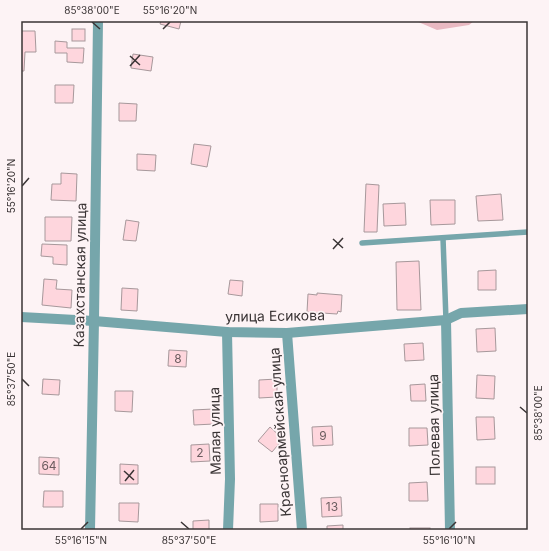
<svg xmlns="http://www.w3.org/2000/svg" width="549" height="551" viewBox="0 0 549 551" font-family="Inter,sans-serif">
	<style>
		.green { fill: #e9b9c2 }
		.building { fill: #fed6dd; stroke: #a7989b }
		.lines { fill: none; stroke-linecap: round; stroke-linejoin: round }
		.service { stroke: #76a6ab; stroke-width: 5.5 }
		.minor { stroke: #76a6ab; stroke-width: 10 }
		.ticks { fill: none; stroke: #3a3435; stroke-width: 1.5 }
		.labels { text-anchor: middle; stroke-width: 3.5; stroke-linejoin: round; paint-order: stroke }
		.number-label { font-size: 12px; fill: #6b5c5f }
		.street-label { font-size: 14px; fill: #3a3435; stroke: #fdf3f5 }
		.neatline { fill: none; stroke: #3a3435; stroke-width: 1.5 }
		.ticks-label { font-size: 10px; text-anchor: middle; fill: #3a3435 }
	</style>
	<rect width="100%" height="100%" fill="#fdf3f5"/>
	<polygon class="green" points="416,21 474,21 469,25 437,30"/>
	<g class="building">
		<polygon points="161,21 181,21 179,29 160,24"/>
		<rect x="72" y="29" width="13" height="12"/>
		<polygon points="21,31 35,31 36,52 25,52 24,71 21,71"/>
		<polygon points="55,41 67,42 67,48 84,48 83,63 67,62 67,53 55,53"/>
		<polygon points="133,54 153,57 151,71 131,68"/>
		<polygon points="55,85 74,85 73,103 55,103"/>
		<polygon points="119,103 137,104 136,121 119,121"/>
		<polygon points="194,144 211,146 207,167 191,164"/>
		<polygon points="137,154 156,155 155,171 137,170"/>
		<polygon points="61,173 77,174 76,201 51,200 52,184 61,184"/>
		<polygon points="366,184 379,185 377,232 364,232"/>
		<polygon points="501,194 503,220 478,221 476,196"/>
		<polygon points="430,200 455,200 455,224 431,225"/>
		<polygon points="405,203 406,225 384,226 383,204"/>
		<polygon points="45,217 72,217 71,241 45,241"/>
		<polygon points="126,220 139,222 136,241 123,240"/>
		<polygon points="42,244 67,245 67,265 53,264 53,257 41,256"/>
		<polygon points="419,261 421,310 397,310 396,262"/>
		<polygon points="496,270 496,290 478,290 478,271"/>
		<polygon points="44,279 57,280 56,289 72,290 71,308 42,305"/>
		<polygon points="230,280 243,281 242,296 228,294"/>
		<polygon points="122,288 138,289 137,311 121,310"/>
		<polygon points="317,293 342,295 341,312 338,311 337,314 307,312 308,294 317,295"/>
		<polygon points="495,328 496,351 477,352 476,329"/>
		<polygon points="423,343 424,360 405,361 404,344"/>
		<polygon points="169,350 187,351 186,367 168,366"/>
		<polygon points="477,375 495,376 494,399 476,398"/>
		<polygon points="43,379 60,380 59,395 42,394"/>
		<polygon points="277,379 277,397 259,398 259,380"/>
		<polygon points="425,384 426,401 411,401 410,385"/>
		<polygon points="115,391 133,391 132,412 115,411"/>
		<polygon points="213,409 214,424 194,425 193,410"/>
		<polygon points="476,417 494,417 495,439 477,440"/>
		<polygon points="332,426 333,445 313,446 312,427"/>
		<polygon points="270,427 283,439 272,452 258,441"/>
		<polygon points="409,428 427,428 428,445 409,446"/>
		<polygon points="209,444 210,461 191,462 191,445"/>
		<polygon points="39,457 59,458 59,475 39,474"/>
		<polygon points="120,464 138,465 138,484 120,484"/>
		<rect x="476" y="467" width="19" height="17"/>
		<polygon points="427,482 428,501 409,501 409,483"/>
		<polygon points="44,491 63,491 63,507 43,507"/>
		<polygon points="341,497 342,516 322,517 321,498"/>
		<polygon points="119,503 139,503 138,522 119,521"/>
		<polygon points="260,504 278,504 278,521 260,522"/>
		<polygon points="209,520 209,530 193,530 193,521"/>
		<polygon points="343,525 343,530 327,530 327,526"/>
		<rect x="410" y="528" width="20" height="2"/>
	</g>
	<g class="lines">
		<g class="service">
			<polyline points="443,238 446,320"/>
			<polyline points="362,243 528,232"/>
		</g>
		<g class="minor">
			<polyline points="21,317 94,321 227,332 287,333 446,320 461,313 528,309"/>
			<polyline points="446,320 450,530"/>
			<polyline points="227,332 230,479 228,530"/>
			<polyline points="287,333 302,530"/>
			<polyline points="90,530 94,321 98,21"/>
		</g>
	</g>
	<path class="ticks" d="M92,22L100,29M163,29L170,22M130,56L140,65M130,66L140,55M22,186L29,178M333,239L343,248M333,249L343,238M22,379L29,386M520,407L527,413M124,471L134,480M125,481L134,470M181,522L189,529M81,529L88,522M449,529L456,522"/>
	<g class="labels">
		<g class="number-label">
			<text x="178" y="363">8</text>
			<text x="323" y="440">9</text>
			<text x="200" y="457">2</text>
			<text x="49" y="470">64</text>
			<text x="332" y="511">13</text>
		</g>
		<g class="street-label">
			<text transform="translate(80 275) rotate(-89)" y="5">Казахстанская улица</text>
			<text transform="translate(275 316) rotate(-1)" y="5">улица Есикова</text>
			<text transform="translate(434 425) rotate(-91)" y="5">Полевая улица</text>
			<text transform="translate(215 431) rotate(-91)" y="5">Малая улица</text>
			<text transform="translate(280 432) rotate(-94)" y="5">Красноармейская улица</text>
		</g>
	</g>
	<rect width="549" height="551" fill="none" stroke="#fdf3f5" stroke-width="44"/>
	<rect x="22" y="22" width="505" height="507" class="neatline"/>
	<g class="ticks-label">
		<text x="92" y="14">85°38'00"E</text>
		<text x="170" y="14">55°16'20"N</text>
		<text transform="translate(11 186) rotate(-90)" y="4">55°16'20"N</text>
		<text transform="translate(11 379) rotate(-90)" y="4">85°37'50"E</text>
		<text transform="translate(538 413) rotate(-90)" y="4">85°38'00"E</text>
		<text x="81" y="544">55°16'15"N</text>
		<text x="189" y="544">85°37'50"E</text>
		<text x="449" y="544">55°16'10"N</text>
	</g>
</svg>
